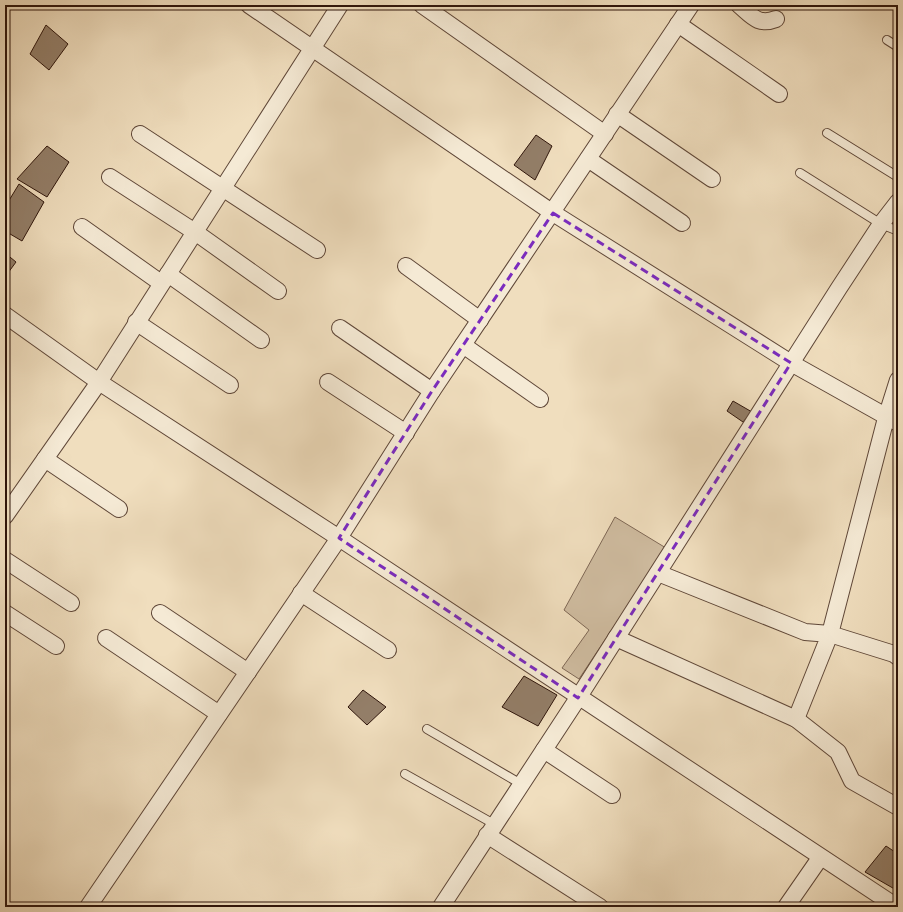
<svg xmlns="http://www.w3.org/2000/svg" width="903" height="912" viewBox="0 0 903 912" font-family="Vollkorn,serif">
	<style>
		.green { fill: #cfbca0; stroke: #7f6856 }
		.building { fill: #937e68; stroke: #2f150b }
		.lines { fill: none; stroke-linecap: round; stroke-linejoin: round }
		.lane-casing { stroke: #5f4738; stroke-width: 10 }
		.street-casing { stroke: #5f4738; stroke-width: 18 }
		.lane { stroke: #f5ead5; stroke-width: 8 }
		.street { stroke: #f5ead5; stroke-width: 16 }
		.marked { fill: none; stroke: #7b2cbf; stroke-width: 3; stroke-dasharray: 8 5; stroke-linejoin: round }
	</style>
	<rect width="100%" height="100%" fill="#f0debe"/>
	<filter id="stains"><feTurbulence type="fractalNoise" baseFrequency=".005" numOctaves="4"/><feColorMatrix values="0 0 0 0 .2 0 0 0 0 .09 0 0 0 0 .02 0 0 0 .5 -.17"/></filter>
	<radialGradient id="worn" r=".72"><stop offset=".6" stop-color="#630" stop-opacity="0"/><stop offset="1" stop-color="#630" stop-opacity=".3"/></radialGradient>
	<polygon class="green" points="615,517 666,548 579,679 562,668 589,630 564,610"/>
	<g class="building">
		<polygon points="46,25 68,44 49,70 30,54"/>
		<polygon points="536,135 552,146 535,180 514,165"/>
		<polygon points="47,146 69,162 47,197 17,179"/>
		<polygon points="19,184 44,202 22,241 5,231 5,207"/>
		<polygon points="5,253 16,262 5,277"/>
		<polygon points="733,401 752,412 743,422 727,411"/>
		<polygon points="524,676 557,695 538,726 502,707"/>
		<polygon points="363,690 386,707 367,725 348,707"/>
		<polygon points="886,846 898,854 898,891 865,872"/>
	</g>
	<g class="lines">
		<defs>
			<g id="lane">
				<polyline points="887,40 898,47"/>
				<polyline points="827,133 898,177"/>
				<polyline points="800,173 881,224 898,231"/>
				<polyline points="427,729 521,784"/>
				<polyline points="405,774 494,824"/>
			</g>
			<g id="street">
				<polyline points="249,5 553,213 791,363 898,423"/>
				<polyline points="422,5 605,134"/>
				<path d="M739,5C752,16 758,26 776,19"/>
				<polyline points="678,24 779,94"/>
				<polyline points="617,114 712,179"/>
				<polyline points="140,134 317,250"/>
				<polyline points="588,159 682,223"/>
				<polyline points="110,177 195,232 278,291"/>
				<polyline points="82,227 161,283"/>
				<polyline points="406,266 480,320"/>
				<polyline points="168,274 261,340"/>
				<polyline points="5,315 99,382 339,538 897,907"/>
				<polyline points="136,322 230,385"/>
				<polyline points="340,328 432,391"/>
				<polyline points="463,345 540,399"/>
				<polyline points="898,380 886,418 830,634 894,654 898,657"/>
				<polyline points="328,382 406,433"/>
				<polyline points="45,459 119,509"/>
				<polyline points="5,516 99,382 340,5"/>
				<polyline points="5,560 71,603"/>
				<polyline points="658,573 805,632 830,634 796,719"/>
				<polyline points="301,593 388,650"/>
				<polyline points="5,613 56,646"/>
				<polyline points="160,613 248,672"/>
				<polyline points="106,638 219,714"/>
				<polyline points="616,638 796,719 838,752 852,781 898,807"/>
				<polyline points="544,750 612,795"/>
				<polyline points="487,835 600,907"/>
				<polyline points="88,907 339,538 432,391 691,5"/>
				<polyline points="441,907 578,698 839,288 881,224 898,202"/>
				<polyline points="786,907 820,858"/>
			</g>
		</defs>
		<use href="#lane" class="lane-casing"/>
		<use href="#street" class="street-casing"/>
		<use href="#lane" class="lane"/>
		<use href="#street" class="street"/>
	</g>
	<path class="marked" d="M553,213L791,363L578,698L339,538L432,391Z"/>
	<rect width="903" height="912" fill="none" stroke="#f0debe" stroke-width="20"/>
	<rect x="6" y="6" width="891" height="900" fill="none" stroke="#2f150b" stroke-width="2"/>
	<rect x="10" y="10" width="883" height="892" fill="none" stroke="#2f150b"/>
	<rect width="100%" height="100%" filter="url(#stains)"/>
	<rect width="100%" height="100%" fill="url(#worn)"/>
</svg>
